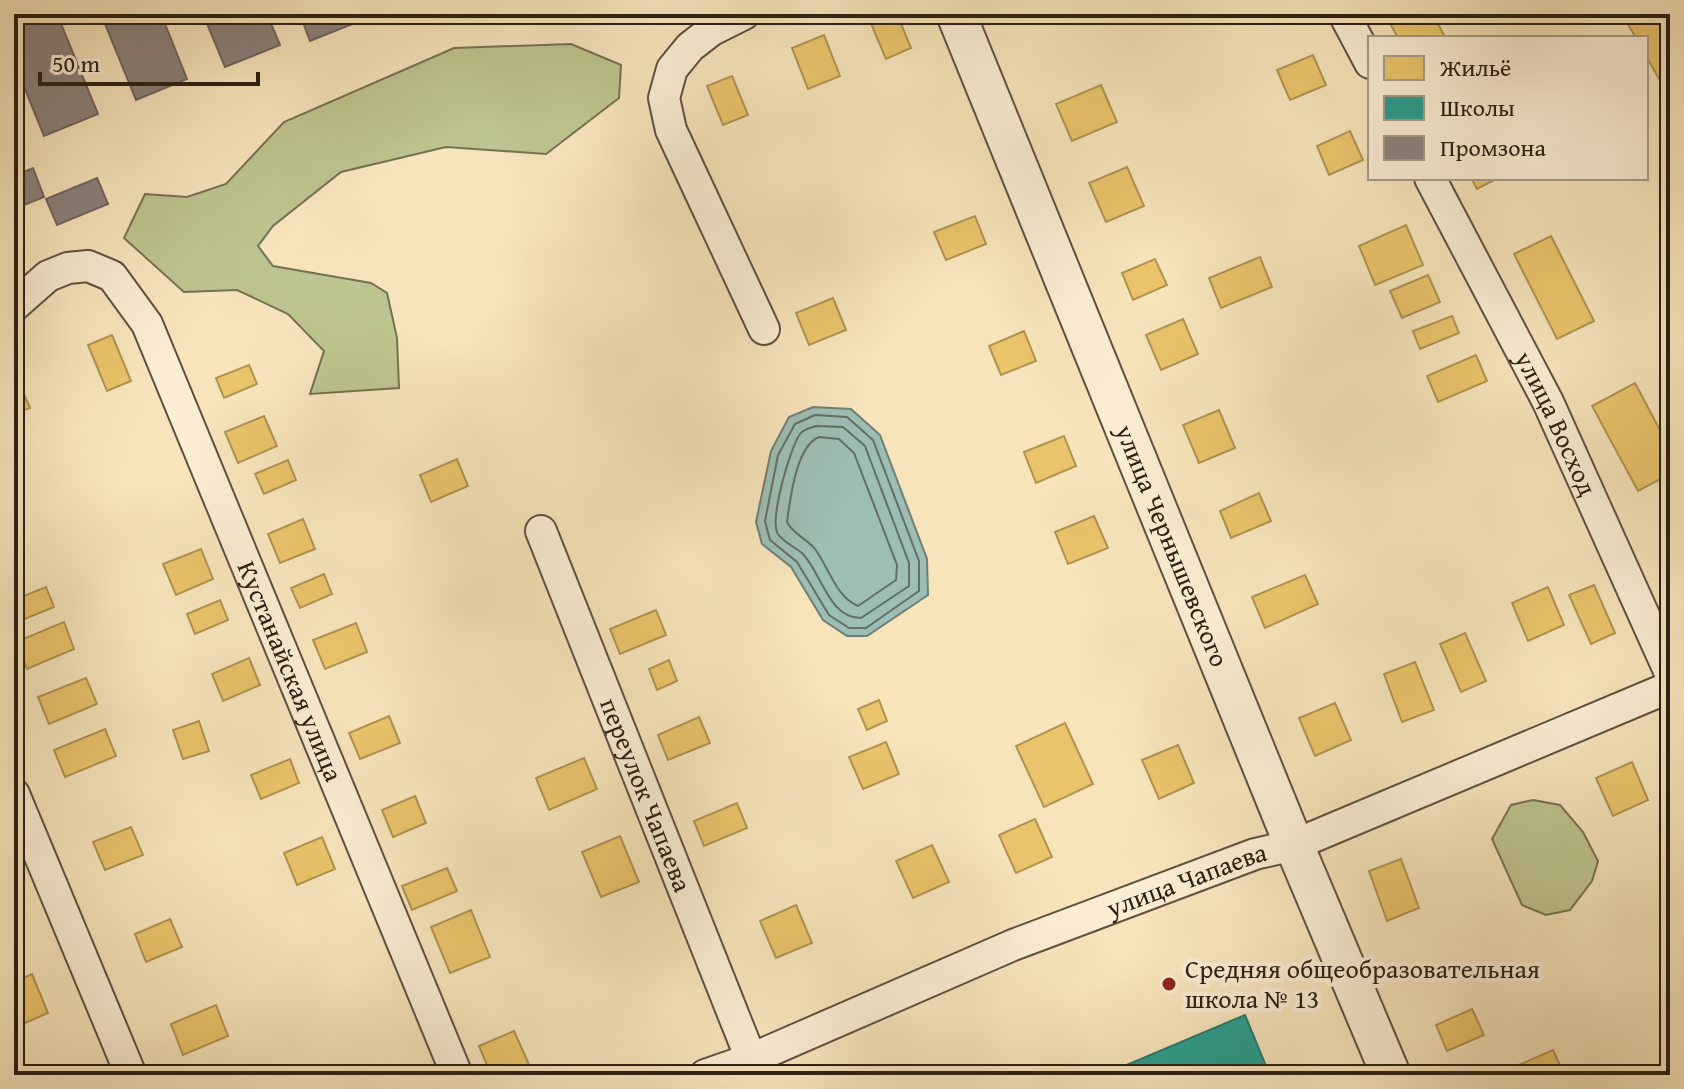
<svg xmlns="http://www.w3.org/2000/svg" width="1684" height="1089" viewBox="0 0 1684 1089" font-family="'Gentium Book Plus',serif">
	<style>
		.green { fill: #bec48f; stroke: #747252; stroke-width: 2 }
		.water { fill: #9dbeb4; stroke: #6f7f74; stroke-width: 2 }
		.homes { fill: #e9c46a; stroke: #b09350; stroke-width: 2 }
		.schools { fill: #2a9d8f; stroke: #2a786a; stroke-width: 2 }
		.industry { fill: #8a817c; stroke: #6e645d; stroke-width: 2 }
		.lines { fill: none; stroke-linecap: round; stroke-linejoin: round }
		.shore { stroke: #646f64; stroke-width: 2 }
		.minor-casing { stroke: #5e513e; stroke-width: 34 }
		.tertiary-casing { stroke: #5e513e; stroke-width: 42 }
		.minor { stroke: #faedd3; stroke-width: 30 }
		.tertiary { stroke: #faedd3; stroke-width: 38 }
		.poi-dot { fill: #8f2418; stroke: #faedd3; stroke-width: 3 }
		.labels { text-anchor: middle; stroke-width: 8; stroke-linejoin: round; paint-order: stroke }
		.street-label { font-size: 26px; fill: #2b2014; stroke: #faedd3 }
		.poi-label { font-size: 26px; fill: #2b2014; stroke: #faedd3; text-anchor: start }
	</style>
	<rect width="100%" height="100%" fill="#f7e4bb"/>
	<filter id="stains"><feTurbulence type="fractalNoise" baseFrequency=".0025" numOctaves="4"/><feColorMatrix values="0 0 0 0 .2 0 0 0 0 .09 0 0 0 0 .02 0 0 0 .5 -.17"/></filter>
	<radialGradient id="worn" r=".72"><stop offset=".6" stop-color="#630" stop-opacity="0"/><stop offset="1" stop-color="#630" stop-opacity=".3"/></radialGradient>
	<g class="green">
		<polygon points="571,44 621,65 619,98 546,154 446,147 341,172 273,226 258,246 273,266 371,283 387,293 397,338 399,388 310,394 324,351 288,314 237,290 184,292 124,238 145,194 187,197 226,184 284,122 454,48"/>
		<polygon points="1533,800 1560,805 1583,832 1598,861 1592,881 1570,910 1546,915 1522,905 1492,839 1511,805"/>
	</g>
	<polygon class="water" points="813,407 851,409 880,435 927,559 928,595 867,636 847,636 823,620 791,567 762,544 756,522 771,451 789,417"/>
	<g class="homes">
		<polygon points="867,14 897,14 911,48 886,59"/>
		<polygon points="1385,14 1433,14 1445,37 1398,38"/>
		<polygon points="1622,14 1670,14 1670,89 1666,91 1646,56 1646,38 1636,38"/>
		<polygon points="824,35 840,76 808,89 792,48"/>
		<polygon points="1313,55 1326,85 1290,100 1277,70"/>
		<polygon points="732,76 748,115 723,125 707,86"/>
		<polygon points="1101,85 1117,122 1072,141 1056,104"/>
		<polygon points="1350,131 1363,160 1329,175 1317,146"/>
		<polygon points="1127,167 1144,206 1106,222 1089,183"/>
		<polygon points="1471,178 1498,178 1477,189"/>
		<polygon points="975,216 986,244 946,260 934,232"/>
		<polygon points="1406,225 1423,265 1375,285 1359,246"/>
		<polygon points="1551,236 1594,321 1557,339 1514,254"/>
		<polygon points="1260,257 1272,287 1221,308 1209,278"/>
		<polygon points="1155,259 1167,285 1133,300 1122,273"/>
		<polygon points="1428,275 1440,302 1402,318 1390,291"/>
		<polygon points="833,298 846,330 809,345 796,313"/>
		<polygon points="1452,316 1459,333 1420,349 1413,331"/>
		<polygon points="1183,319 1198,354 1161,370 1146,335"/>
		<polygon points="1024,331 1036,361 1001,375 989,346"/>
		<polygon points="112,335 131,381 107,391 88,345"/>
		<polygon points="1476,355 1487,381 1438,402 1427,376"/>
		<polygon points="249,365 257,384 224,398 216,378"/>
		<polygon points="14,371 30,408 14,414"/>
		<polygon points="1635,383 1670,449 1670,474 1638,491 1592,406"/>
		<polygon points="1219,410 1235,448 1199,463 1183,425"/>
		<polygon points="264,416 277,446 238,463 225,432"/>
		<polygon points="1064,436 1076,466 1036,483 1024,452"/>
		<polygon points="457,459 468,486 431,502 420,475"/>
		<polygon points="288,460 296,480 264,494 255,474"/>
		<polygon points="1259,493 1271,521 1231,538 1220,511"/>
		<polygon points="1094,516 1108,548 1068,564 1055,532"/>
		<polygon points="303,519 315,549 280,563 268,534"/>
		<polygon points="201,549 213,579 176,595 163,564"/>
		<polygon points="324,574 332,594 300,608 291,588"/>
		<polygon points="1305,575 1318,604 1265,628 1252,597"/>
		<polygon points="1594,585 1615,633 1591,644 1569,595"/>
		<polygon points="46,587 54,607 15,623 14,600"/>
		<polygon points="1548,587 1564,625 1528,641 1512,603"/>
		<polygon points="220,600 228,620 195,634 187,614"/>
		<polygon points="656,610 666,635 620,654 610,629"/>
		<polygon points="64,622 74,649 27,669 16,642"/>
		<polygon points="356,623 367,652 325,669 313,640"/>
		<polygon points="1465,633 1486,681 1461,692 1440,644"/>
		<polygon points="249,658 260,685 223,701 212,674"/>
		<polygon points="669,660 677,681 657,690 649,669"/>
		<polygon points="1415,662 1434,710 1402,722 1384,674"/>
		<polygon points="86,678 97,704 49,724 38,697"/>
		<polygon points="879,700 887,721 867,730 858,709"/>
		<polygon points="1335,703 1351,740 1315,756 1299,718"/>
		<polygon points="389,716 400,743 360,759 349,733"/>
		<polygon points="699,717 710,743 668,760 658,735"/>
		<polygon points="199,721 209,751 183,759 173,730"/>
		<polygon points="1065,723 1093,784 1044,807 1016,746"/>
		<polygon points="105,729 116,756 65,777 54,750"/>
		<polygon points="886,742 899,774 863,789 849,757"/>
		<polygon points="1178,745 1194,783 1159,799 1142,760"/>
		<polygon points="584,758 597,789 549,810 536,778"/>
		<polygon points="290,759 299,783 261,799 251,775"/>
		<polygon points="1632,762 1648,800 1613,816 1596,778"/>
		<polygon points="415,796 426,823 393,837 382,810"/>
		<polygon points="737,803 747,828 704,846 694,821"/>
		<polygon points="1035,819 1052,857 1016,873 999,835"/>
		<polygon points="131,827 143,855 105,870 93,842"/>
		<polygon points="620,836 639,882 601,897 582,852"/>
		<polygon points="322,837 335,869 297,885 284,853"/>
		<polygon points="932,845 949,882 913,898 896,861"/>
		<polygon points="1401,859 1419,908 1387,921 1369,871"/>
		<polygon points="447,868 457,891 412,910 402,886"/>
		<polygon points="796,905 812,943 776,958 760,921"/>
		<polygon points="471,910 490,957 450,973 431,927"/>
		<polygon points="170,919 182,947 146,962 135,934"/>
		<polygon points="32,974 48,1013 16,1027 14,1021 14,982"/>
		<polygon points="216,1005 228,1036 183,1055 171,1024"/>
		<polygon points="1472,1009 1484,1035 1447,1051 1436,1025"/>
		<polygon points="514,1031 531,1069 516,1075 491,1075 479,1046"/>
		<polygon points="1553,1050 1563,1072 1555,1075 1496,1075"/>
	</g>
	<polygon class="schools" points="1245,1015 1266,1066 1245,1075 1127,1075 1124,1066"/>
	<g class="industry">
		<polygon points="14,14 57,14 98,114 44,136 14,62"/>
		<polygon points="101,14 161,14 187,79 136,100"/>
		<polygon points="203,14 267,14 280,45 225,67"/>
		<polygon points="300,14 363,14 365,19 310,41"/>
		<polygon points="33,168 44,197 14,209 14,176"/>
		<polygon points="97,178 108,204 57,225 46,199"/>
	</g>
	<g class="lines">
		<g class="shore">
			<polygon points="815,415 847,417 873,440 919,561 919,591 866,628 849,628 829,615 797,562 770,540 765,521 778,455 795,424"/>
			<path d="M816,426L843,427L865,446L909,563V586L861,618C828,618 822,573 802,553C795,547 783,542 778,534C769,520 790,448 800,434C804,429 810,428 816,426Z"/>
			<path d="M819,437L839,439L854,453L897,565L896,580L858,606C836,597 829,568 815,549C807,539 793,534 787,522C790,500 796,446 819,437Z"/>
		</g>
		<defs>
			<g id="minor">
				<polyline points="744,14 712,30 690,47 672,69 664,98 671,130 764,329"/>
				<polyline points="1344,14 1370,63"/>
				<path id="s1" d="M1430,178L1548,402L1670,673"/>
				<path id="s2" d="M14,306L48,276L68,268L88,266L112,276L147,324L457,1075"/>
				<path id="s3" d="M541,531L751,1059"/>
				<polyline points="14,794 131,1075"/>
				<path id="s4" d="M705,1075L751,1059L1013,945L1255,854L1294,845L1670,687"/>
			</g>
			<g id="tertiary">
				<path id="s5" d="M956,14L1294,845L1391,1075"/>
			</g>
		</defs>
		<use href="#minor" class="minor-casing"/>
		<use href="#tertiary" class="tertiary-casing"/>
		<use href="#minor" class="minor"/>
		<use href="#tertiary" class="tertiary"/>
	</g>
	<circle class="poi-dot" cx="1169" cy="984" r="8"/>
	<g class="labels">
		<g class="street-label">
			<text dy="9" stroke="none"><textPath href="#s1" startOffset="276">улица Восход</textPath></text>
			<text dy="9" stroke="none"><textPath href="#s5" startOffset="574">улица Чернышевского</textPath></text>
			<text dy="9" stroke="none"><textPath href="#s2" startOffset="548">Кустанайская улица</textPath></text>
			<text dy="9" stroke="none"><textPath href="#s3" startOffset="284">переулок Чапаева</textPath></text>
			<text dy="9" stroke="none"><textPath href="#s4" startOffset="520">улица Чапаева</textPath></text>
		</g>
		<g class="poi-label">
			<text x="1185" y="978">Средняя общеобразовательная<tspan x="1185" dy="30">школа № 13</tspan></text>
		</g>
	</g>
	<rect width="1684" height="1089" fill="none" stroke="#f7e4bb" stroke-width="48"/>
	<rect x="16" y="16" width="1652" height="1057" fill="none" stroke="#2b2014" stroke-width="4"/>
	<rect x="24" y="24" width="1636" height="1041" fill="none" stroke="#2b2014" stroke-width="2"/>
	<rect x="1368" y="36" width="280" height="144" fill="#faedd3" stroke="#a79b87" stroke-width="2"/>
	<rect x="1384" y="56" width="40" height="24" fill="#e9c46a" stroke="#a79b87" stroke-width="2"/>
	<text x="1440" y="76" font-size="24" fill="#2b2014">Жильё</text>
	<rect x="1384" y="96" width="40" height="24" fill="#2a9d8f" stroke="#a79b87" stroke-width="2"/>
	<text x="1440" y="116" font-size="24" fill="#2b2014">Школы</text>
	<rect x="1384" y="136" width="40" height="24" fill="#8a817c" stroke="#a79b87" stroke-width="2"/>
	<text x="1440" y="156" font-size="24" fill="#2b2014">Промзона</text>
	<path d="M40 72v12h218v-12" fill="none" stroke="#2b2014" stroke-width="4"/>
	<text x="52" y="72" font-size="24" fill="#2b2014" stroke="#faedd3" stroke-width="6" paint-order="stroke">50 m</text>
	<rect width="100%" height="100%" filter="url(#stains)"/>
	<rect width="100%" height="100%" fill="url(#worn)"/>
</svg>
